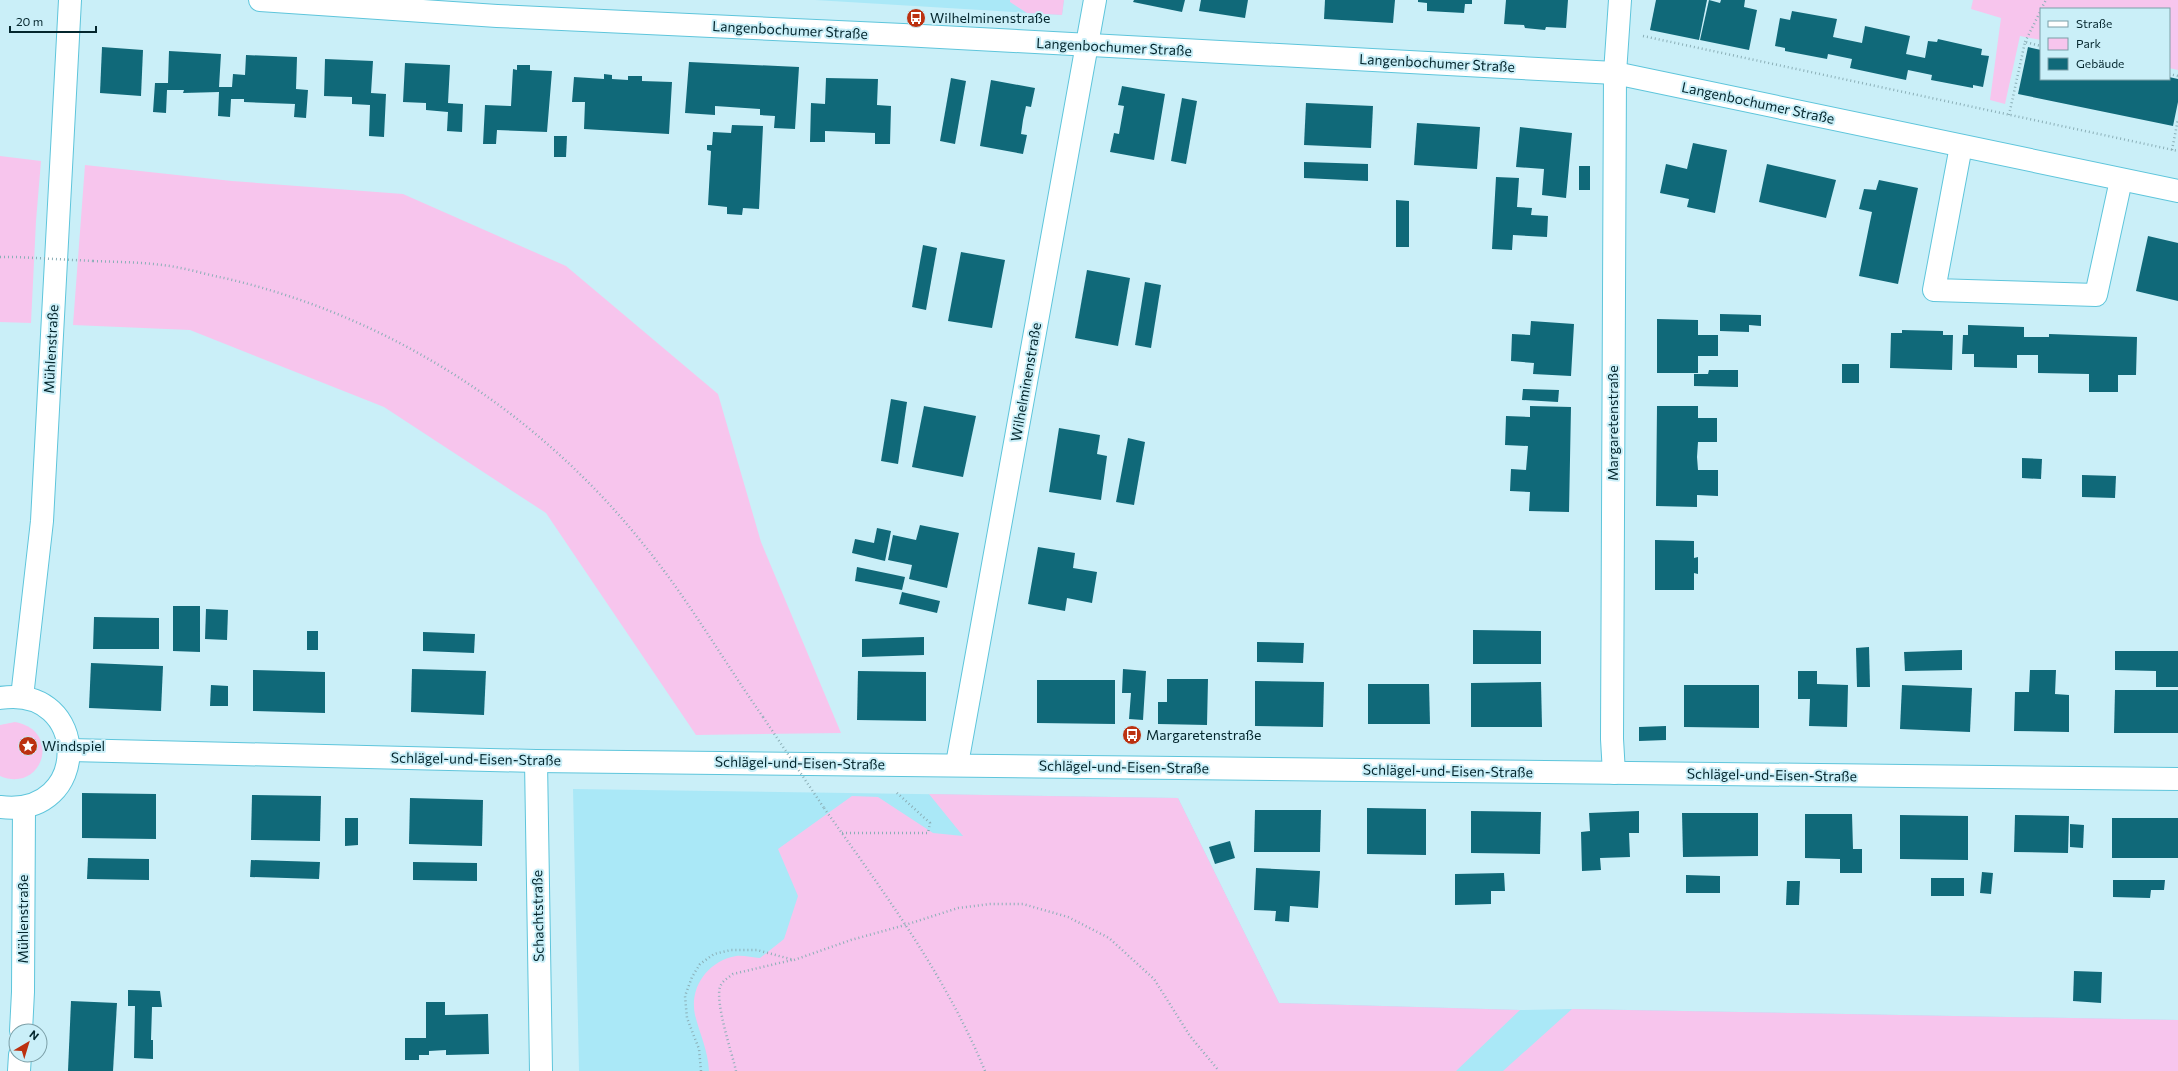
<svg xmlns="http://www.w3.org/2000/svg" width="2178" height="1071" viewBox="0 0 2178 1071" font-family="Commissioner,sans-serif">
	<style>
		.built { fill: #aae8f7 }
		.green { fill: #f7c5ed }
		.building { fill: #106979 }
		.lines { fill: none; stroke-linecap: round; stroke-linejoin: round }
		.minor-casing { stroke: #5ec5db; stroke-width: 24 }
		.tertiary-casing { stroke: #5ec5db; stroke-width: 24 }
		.path { stroke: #8bafb7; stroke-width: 2.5; stroke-dasharray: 1 3; stroke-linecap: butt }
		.minor { stroke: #fff; stroke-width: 22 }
		.tertiary { stroke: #fff; stroke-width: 22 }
		.path-bridge { stroke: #8bafb7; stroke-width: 2.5; stroke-dasharray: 1 3; stroke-linecap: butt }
		.labels { text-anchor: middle; stroke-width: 4; stroke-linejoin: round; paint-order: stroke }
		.poi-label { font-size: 14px; fill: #04262d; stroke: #caeff8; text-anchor: start }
		.street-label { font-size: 14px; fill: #04262d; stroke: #caeff8 }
	</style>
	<rect width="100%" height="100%" fill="#caeff8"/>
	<g class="built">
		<polygon points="815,0 1064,0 1062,15"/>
		<polygon points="573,789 1178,798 1279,1003 1520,1010 1572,1009 2178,1020 2178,1071 579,1071"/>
	</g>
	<g class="green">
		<polygon points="1010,0 1064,0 1062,15 1027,13 1010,2"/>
		<polygon points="1973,0 2178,0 2178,70 2169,68 2169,9 2041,9 2041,40 2020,36 2005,104 1990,100 2001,18 1971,9"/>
		<polygon points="0,156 41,161 36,221 31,323 0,322"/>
		<polygon points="85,165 232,181 403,194 566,266 718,394 761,542 841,733 696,735 546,513 384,407 190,330 73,325"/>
		<path d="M15,722C63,731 42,794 0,776V725Z"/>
		<path d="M929,794L1178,798L1279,1003L1520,1010L1456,1071H709C708,1050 700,1035 695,1015C689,987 708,961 736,956C743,955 753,958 760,958L784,939L798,896L778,849L852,796L878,797L933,833L963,836Z"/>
		<polygon points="1572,1009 2178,1020 2178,1071 1503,1071"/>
	</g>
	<g class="building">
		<polygon points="1134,0 1185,0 1182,12 1133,2"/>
		<polygon points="1201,0 1248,0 1245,18 1199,11"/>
		<polygon points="1325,0 1395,0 1393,23 1324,19"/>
		<polygon points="1418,0 1472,0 1472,4 1465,4 1464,13 1427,11 1427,3 1418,2"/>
		<polygon points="1506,0 1568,0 1566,28 1546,27 1545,30 1525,28 1524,25 1504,24"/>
		<polygon points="1656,0 1707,0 1699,40 1650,30"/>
		<polygon points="1709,0 1720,3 1721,0 1745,0 1744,7 1757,10 1749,50 1700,40"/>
		<polygon points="1792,11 1837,19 1833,37 1862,43 1865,26 1910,36 1906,54 1925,58 1928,41 1937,42 1938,39 1982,49 1981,55 1989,56 1983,87 1973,85 1973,88 1931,80 1932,75 1908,70 1906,80 1850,68 1852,59 1828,54 1827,59 1785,51 1785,48 1775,46 1780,18 1790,20"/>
		<polygon points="102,47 143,50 141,96 100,93"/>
		<polygon points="2028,47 2041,50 2041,79 2169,79 2169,77 2178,79 2178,102 2173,126 2018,94"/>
		<polygon points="169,51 221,54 219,87 232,87 233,74 245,75 246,55 297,57 296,89 308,90 306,118 294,117 295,104 244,102 244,99 231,99 230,117 218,116 219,92 183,93 184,90 167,90 166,113 153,112 155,83 168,83"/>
		<polygon points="325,59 373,61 371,93 386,94 384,137 369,136 370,105 352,104 352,97 324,96"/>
		<polygon points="689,62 799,67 795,129 774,128 775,116 760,115 760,109 715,106 715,115 685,113"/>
		<polygon points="405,63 450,65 448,103 463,104 462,132 447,131 448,112 426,110 426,103 403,102"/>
		<polygon points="517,65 530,65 530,70 552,71 547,132 497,130 496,144 483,144 485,105 511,106 513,69 517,70"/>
		<polygon points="604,74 612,75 612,79 628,80 628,76 642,76 642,81 672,82 669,134 584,129 585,102 572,102 574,77 604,79"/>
		<polygon points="826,78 878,79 877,105 891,106 890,144 875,144 875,133 825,131 825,142 810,142 811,103 825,104"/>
		<polygon points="951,78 966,81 955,144 940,141"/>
		<polygon points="991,80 1035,88 1031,107 1026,106 1023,120 1021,134 1027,135 1023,154 980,146"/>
		<polygon points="1122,86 1165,94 1154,160 1110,152 1114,133 1119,134 1124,106 1118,105"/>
		<polygon points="1182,98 1197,101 1186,164 1171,161"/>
		<polygon points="1306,103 1373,106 1371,148 1304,145"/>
		<polygon points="1417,123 1480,127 1477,169 1414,165"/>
		<polygon points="732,125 763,126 759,209 743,208 742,215 727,214 727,207 708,205 711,151 707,150 707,145 712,145 713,132 731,133"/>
		<polygon points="1520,127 1572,133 1566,198 1542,195 1544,169 1516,167"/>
		<polygon points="554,136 567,136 566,157 554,157"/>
		<polygon points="1693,143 1727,150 1715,213 1687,207 1689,199 1660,193 1666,164 1687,169"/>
		<polygon points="1304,162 1368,164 1368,181 1304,178"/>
		<polygon points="1767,164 1836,180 1826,218 1759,202"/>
		<rect x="1579" y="166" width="11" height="24"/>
		<polygon points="1496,177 1519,178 1517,207 1532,208 1531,215 1548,216 1547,237 1513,235 1512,250 1492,249"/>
		<polygon points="1879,180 1918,188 1898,284 1859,276 1872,212 1859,209 1864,189 1876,190"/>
		<polygon points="1396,200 1409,201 1409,247 1396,247"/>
		<polygon points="2148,236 2178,243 2178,301 2136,291"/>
		<polygon points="923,245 937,248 926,310 912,307"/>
		<polygon points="961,252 1005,260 992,328 948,321"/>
		<polygon points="1087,270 1130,278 1118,346 1075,338"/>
		<polygon points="1145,282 1161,285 1151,348 1135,345"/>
		<polygon points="1720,314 1761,315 1761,326 1749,325 1749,332 1720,331"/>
		<polygon points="1657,319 1698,320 1698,335 1718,335 1718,356 1698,356 1698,373 1657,373"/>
		<polygon points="1531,321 1574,324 1571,376 1533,374 1534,363 1511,361 1512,334 1530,335"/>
		<polygon points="1968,325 2024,327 2024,337 2049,337 2049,334 2137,337 2136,375 2118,375 2118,392 2089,392 2089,374 2038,373 2038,355 2017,355 2017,368 1974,367 1974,354 1962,354 1963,335 1968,335"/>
		<polygon points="1902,330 1943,331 1943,335 1953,335 1952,370 1890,368 1891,333 1902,333"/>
		<rect x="1842" y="364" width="17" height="19"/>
		<polygon points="1709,370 1738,370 1738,387 1694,386 1694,374 1708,374"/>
		<polygon points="1523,389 1559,390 1558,402 1522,400"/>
		<polygon points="891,399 907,402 898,464 881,461"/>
		<polygon points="924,406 976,416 963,477 912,467"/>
		<polygon points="1530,406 1571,407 1569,512 1529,511 1530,492 1510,491 1511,469 1526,470 1528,446 1505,445 1506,416 1530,417"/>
		<polygon points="1657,406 1698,406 1698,418 1717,418 1717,442 1698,442 1697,457 1698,470 1718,470 1718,496 1697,495 1697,507 1656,506"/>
		<polygon points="1059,428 1100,435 1097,454 1107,456 1101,500 1049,492"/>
		<polygon points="1128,438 1145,442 1134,505 1116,502"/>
		<polygon points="2022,458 2042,459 2041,479 2022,478"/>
		<polygon points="2082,475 2116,476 2115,498 2082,497"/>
		<polygon points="920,525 959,533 947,588 909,579 912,565 888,560 893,535 916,540"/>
		<polygon points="877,528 891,531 885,561 852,553 855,539 874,543"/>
		<polygon points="1655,540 1694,541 1694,558 1698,557 1698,574 1694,573 1694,590 1655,590"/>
		<polygon points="1038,547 1075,553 1073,568 1097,572 1092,603 1067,598 1065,611 1028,604"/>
		<polygon points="857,567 905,577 902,590 855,581"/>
		<polygon points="902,592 940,601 937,613 899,604"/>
		<polygon points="173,606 200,606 200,652 173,651"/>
		<polygon points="206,609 228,610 227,640 205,639"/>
		<polygon points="94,617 159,618 159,649 93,649"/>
		<polygon points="1473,630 1541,631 1541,664 1473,664"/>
		<rect x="307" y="631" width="11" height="19"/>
		<polygon points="423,632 475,634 474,653 423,651"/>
		<polygon points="924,637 924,655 862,657 862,639"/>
		<polygon points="1257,642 1304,643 1303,663 1257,662"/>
		<polygon points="1869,647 1870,687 1857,687 1856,648"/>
		<polygon points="1962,650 1962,670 1905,671 1904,652"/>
		<polygon points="2115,651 2178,651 2178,687 2156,687 2156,671 2115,670"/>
		<polygon points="91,663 163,666 161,711 89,708"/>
		<polygon points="412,669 486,671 484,715 411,712"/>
		<polygon points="1123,669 1146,671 1143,720 1129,719 1131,693 1122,693"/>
		<polygon points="253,670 325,672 325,713 253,711"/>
		<polygon points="2030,670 2056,670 2055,694 2069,695 2069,732 2014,731 2015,692 2029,692"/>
		<polygon points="858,671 926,672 926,721 857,720"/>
		<polygon points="1798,671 1817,671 1817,684 1848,685 1847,727 1809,726 1810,699 1798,699"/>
		<polygon points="1167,679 1208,679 1207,725 1158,724 1158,702 1167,702"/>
		<polygon points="1037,680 1115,680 1115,724 1037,723"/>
		<polygon points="1255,681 1324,682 1323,727 1255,726"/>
		<polygon points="1541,682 1542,727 1471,727 1471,683"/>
		<polygon points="1368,684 1429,684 1430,724 1368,724"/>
		<polygon points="211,685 228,686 228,706 210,706"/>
		<polygon points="1684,685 1759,685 1759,728 1684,727"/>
		<polygon points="1902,685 1972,688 1970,732 1900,729"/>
		<polygon points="2115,690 2178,690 2178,733 2114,733"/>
		<polygon points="1666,726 1666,740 1639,741 1639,727"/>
		<polygon points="82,793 156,794 156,839 82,838"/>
		<polygon points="252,795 321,796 320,841 251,840"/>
		<polygon points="410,798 483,800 482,846 409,844"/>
		<polygon points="1367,808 1426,809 1426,855 1367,854"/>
		<polygon points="1255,810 1321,810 1320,852 1254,852"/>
		<polygon points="1471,811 1541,812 1540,854 1471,853"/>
		<polygon points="1639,811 1639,833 1629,833 1630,857 1600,858 1601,870 1582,871 1581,832 1590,831 1589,813"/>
		<polygon points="1682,813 1758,813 1758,856 1683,857"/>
		<polygon points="1805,814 1852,814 1853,849 1862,849 1862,873 1840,873 1840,859 1805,858"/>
		<polygon points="1900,815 1968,816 1968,860 1900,859"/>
		<polygon points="2015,815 2069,816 2068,853 2014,852"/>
		<polygon points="345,818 358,818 358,845 345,846"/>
		<rect x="2112" y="818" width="66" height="40"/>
		<polygon points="2070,824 2084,825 2083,848 2070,847"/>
		<polygon points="1230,841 1235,858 1215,864 1209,847"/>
		<polygon points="88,858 149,859 149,880 87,879"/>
		<polygon points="251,860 320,862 319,879 250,877"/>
		<polygon points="413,862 477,863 477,881 413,880"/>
		<polygon points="1256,868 1320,871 1318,908 1290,906 1289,922 1275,921 1276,911 1254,910"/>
		<polygon points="1982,872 1993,873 1991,894 1980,893"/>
		<polygon points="1504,873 1505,891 1491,891 1491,904 1455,905 1455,874"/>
		<polygon points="1686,875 1720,876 1720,893 1686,893"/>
		<rect x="1931" y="878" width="33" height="18"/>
		<polygon points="2113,880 2165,880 2164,890 2151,890 2150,898 2113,897"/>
		<polygon points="1787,881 1800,881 1799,905 1786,905"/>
		<polygon points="2074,971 2102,972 2101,1003 2073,1001"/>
		<polygon points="128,990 160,991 162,1007 152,1007 151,1040 153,1040 153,1059 134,1058 135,1006 128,1006"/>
		<polygon points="71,1001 117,1003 113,1071 68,1071"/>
		<polygon points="426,1002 445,1002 445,1015 488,1014 489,1054 446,1055 446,1050 429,1051 429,1055 419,1055 419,1060 405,1060 405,1038 426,1038"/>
	</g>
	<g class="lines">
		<defs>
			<g id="minor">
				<polyline points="260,0 497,16 903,35 1615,73 2178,191"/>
				<polyline points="1961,146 1934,290 2096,295 2121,180"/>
				<polyline points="22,697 42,521 70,0"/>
				<polyline points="536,761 541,1071"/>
				<polyline points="957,764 1095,0"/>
				<polyline points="1614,773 1612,739 1615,73 1620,0"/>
				<polyline points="21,1031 23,992 24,807"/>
				<polyline points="19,1071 20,1055"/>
			</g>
			<g id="tertiary">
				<path d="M0,698C91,684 92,819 0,807"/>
				<polyline points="70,750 536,761 2178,779"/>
			</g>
		</defs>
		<use href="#minor" class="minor-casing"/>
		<use href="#tertiary" class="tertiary-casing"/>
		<g class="path">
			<polyline points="2041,9 2046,0"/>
			<polyline points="1643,36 2178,151"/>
			<polyline points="2025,42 2041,10"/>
			<polyline points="2169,74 2178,76"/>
			<polyline points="2009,115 2025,42 2041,46"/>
			<polyline points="2172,150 2178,119"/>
			<polyline points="0,257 16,257"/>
			<path d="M93,261C116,262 139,262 162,265C182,267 204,274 224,278C390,316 539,413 644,545C688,599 723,660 763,717"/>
			<path d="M824,808C883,891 946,976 985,1071"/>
			<polyline points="842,833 928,833 930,823 896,792"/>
			<polyline points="701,1071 699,1049 687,1018 685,996 692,977 700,964 714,954 731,950 757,950 794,960 851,940 905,925 958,908 990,904 1023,904 1068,917 1109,938 1154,979 1190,1036 1219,1071"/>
			<path d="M736,1071C732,1053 715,1003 720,987C722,981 728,978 733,974L792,960"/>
		</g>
		<use href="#minor" class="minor"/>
		<use href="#tertiary" class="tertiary"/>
		<g class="path-bridge">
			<polyline points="16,257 93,261"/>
			<polyline points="763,717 824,808"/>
		</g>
	</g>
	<defs>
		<symbol id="bus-disc" viewBox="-11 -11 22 22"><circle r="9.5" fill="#bc3110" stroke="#caeff8"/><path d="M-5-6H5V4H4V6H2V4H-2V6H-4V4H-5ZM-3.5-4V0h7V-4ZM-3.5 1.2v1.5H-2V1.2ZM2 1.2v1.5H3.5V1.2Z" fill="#fff"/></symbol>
		<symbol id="sight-disc" viewBox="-11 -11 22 22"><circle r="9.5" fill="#bc3110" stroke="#caeff8"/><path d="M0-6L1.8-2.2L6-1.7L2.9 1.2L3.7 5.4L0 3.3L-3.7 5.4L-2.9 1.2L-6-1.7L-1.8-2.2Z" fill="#fff"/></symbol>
	</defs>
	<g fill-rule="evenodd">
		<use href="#bus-disc" x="905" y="7" width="22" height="22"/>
		<use href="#bus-disc" x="1121" y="724" width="22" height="22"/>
		<use href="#sight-disc" x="17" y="735" width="22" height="22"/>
	</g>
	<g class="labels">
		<g class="poi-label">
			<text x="930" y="23">Wilhelminenstraße</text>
			<text x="1146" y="740">Margaretenstraße</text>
			<text x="42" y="751">Windspiel</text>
		</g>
		<g class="street-label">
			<text transform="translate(790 30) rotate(3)" y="5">Langenbochumer Straße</text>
			<text transform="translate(1114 47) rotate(3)" y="5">Langenbochumer Straße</text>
			<text transform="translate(1437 63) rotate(3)" y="5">Langenbochumer Straße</text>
			<text transform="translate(1758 103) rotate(12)" y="5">Langenbochumer Straße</text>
			<text transform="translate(51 349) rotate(-87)" y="5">Mühlenstraße</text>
			<text transform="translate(1026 382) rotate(-80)" y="5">Wilhelminenstraße</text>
			<text transform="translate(1613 423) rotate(-90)" y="5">Margaretenstraße</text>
			<text transform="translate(476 759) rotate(1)" y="5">Schlägel-und-Eisen-Straße</text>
			<text transform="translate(800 763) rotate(1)" y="5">Schlägel-und-Eisen-Straße</text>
			<text transform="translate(1124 767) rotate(1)" y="5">Schlägel-und-Eisen-Straße</text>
			<text transform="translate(1448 771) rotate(1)" y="5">Schlägel-und-Eisen-Straße</text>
			<text transform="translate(1772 775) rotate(1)" y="5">Schlägel-und-Eisen-Straße</text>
			<text transform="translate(538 916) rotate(-91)" y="5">Schachtstraße</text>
			<text transform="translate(23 919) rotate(-90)" y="5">Mühlenstraße</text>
		</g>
	</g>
	<rect x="2040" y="8" width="130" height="72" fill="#caeff8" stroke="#7b9fa7"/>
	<rect x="2048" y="21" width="20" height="6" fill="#ffffff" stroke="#7b9fa7"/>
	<text x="2076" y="28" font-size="12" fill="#04262d">Straße</text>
	<rect x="2048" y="38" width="20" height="12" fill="#f7c5ed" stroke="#7b9fa7"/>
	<text x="2076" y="48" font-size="12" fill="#04262d">Park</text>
	<rect x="2048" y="58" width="20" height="12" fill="#106979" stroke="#7b9fa7"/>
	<text x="2076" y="68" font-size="12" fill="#04262d">Gebäude</text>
	<g transform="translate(28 1043) rotate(38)"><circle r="19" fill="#caeff8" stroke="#7b9fa7"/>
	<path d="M0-3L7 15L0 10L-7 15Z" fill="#bc3110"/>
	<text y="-6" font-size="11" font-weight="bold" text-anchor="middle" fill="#04262d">N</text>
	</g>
	<path d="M10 26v6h86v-6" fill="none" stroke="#04262d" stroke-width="2"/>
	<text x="16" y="26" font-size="12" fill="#04262d" stroke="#caeff8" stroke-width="3" paint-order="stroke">20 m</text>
</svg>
